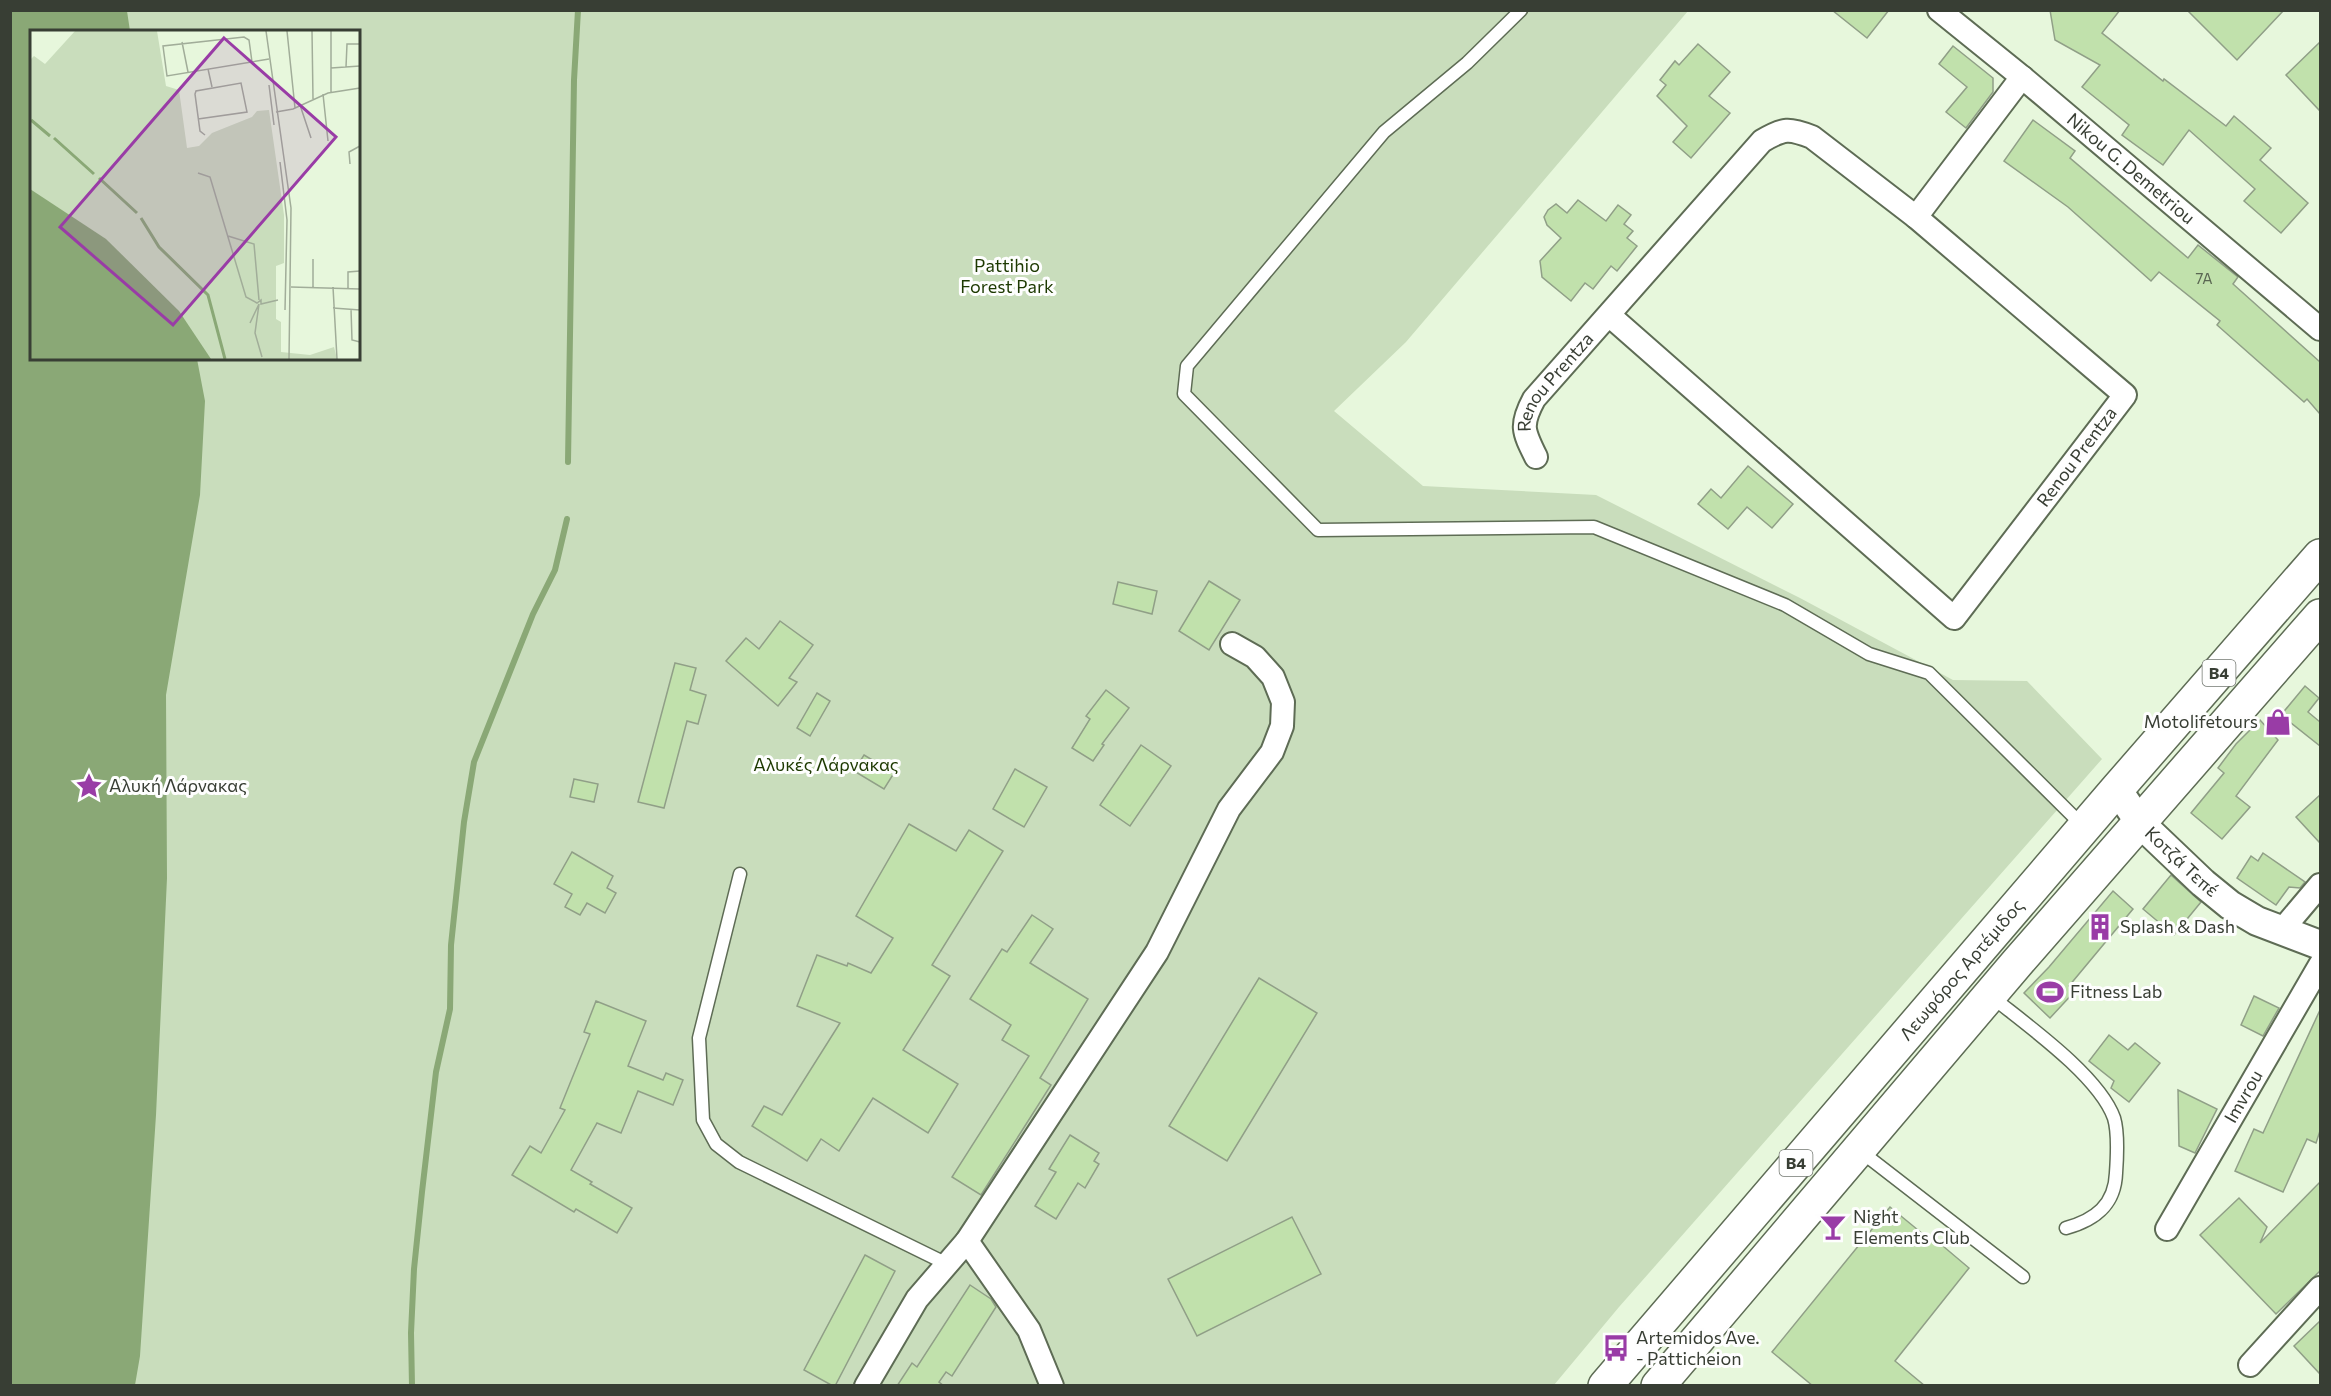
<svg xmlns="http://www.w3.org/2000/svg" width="2331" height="1396" viewBox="0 0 2331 1396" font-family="Commissioner,sans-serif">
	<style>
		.green { fill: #c9ddbc; fill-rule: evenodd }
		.water { fill: #8aa876 }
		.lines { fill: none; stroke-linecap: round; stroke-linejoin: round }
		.stream { stroke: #8aa876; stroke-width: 6 }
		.building { fill: #c1e1ac; stroke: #909f87; stroke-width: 1.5 }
		.service-casing { stroke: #5e6c55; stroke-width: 15 }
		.minor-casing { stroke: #5e6c55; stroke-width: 26 }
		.tertiary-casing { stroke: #5e6c55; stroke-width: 32 }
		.primary-casing { stroke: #5e6c55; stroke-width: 36 }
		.service { stroke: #fff; stroke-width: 12 }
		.minor { stroke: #fff; stroke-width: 22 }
		.tertiary { stroke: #fff; stroke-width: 28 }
		.primary { stroke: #fff; stroke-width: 33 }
		.labels { text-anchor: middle; stroke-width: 6; stroke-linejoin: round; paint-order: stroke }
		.number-label { font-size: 15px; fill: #5a6752 }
		.shield { fill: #fefefe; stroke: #737871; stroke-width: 1.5 }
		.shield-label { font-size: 16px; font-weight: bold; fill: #383e34 }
		.street-label { font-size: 18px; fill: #383e34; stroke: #fefefe }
		.park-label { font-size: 18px; fill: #1d3901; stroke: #fefefe }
		.poi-label { font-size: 18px; fill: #383e34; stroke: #fefefe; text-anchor: start }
		.inset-river { fill: none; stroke: #8aa876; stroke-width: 3 }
		.inset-road { fill: none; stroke: #a1ad99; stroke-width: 1.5 }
		.view { fill: #993ca6; fill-opacity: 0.15; stroke: #993ca6; stroke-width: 3 }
		.inset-edge { fill: none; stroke: #383e34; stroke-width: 3 }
	</style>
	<rect width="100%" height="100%" fill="#e7f7dc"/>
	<path class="green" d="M10,11H1688L1406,342L1334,411L1423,486L1596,495L1800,598L1953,680L2027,681L2102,759L1619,1307L1554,1385H11ZM32,32H358V358H32Z"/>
	<polygon class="water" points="10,11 127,11 130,31 32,32 32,358 197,359 205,401 200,495 166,695 167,878 156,1115 140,1356 135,1385 11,1385"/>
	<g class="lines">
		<g class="stream">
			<polyline points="568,462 574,80 578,10"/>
			<polyline points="412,1386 411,1333 414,1269 422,1192 436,1072 450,1009 451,945 464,822 474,762 533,614 555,570 567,519"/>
		</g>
	</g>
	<g class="building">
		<polygon points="1832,10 1889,10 1867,38"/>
		<polygon points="2050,10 2120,10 2102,33 2163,81 2164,79 2226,126 2234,116 2271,148 2260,160 2308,203 2281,233 2244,201 2255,189 2189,130 2163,165 2122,135 2129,125 2082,87 2100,65 2055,40"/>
		<polygon points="2187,10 2284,10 2237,60"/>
		<polygon points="2320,42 2320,111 2286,75"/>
		<polygon points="1698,44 1730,72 1709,96 1730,113 1691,158 1673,142 1687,126 1657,96 1666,85 1660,80 1675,61 1679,65"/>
		<polygon points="1953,46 1993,78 1993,92 1966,128 1946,112 1967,87 1939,64"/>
		<polygon points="2033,120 2075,151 2070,158 2188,258 2198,245 2238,277 2233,284 2320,362 2320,414 2307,399 2304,402 2217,325 2220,321 2159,272 2151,281 2068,207 2004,161"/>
		<polygon points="1578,200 1606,221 1618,205 1631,215 1624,224 1633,231 1627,238 1637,246 1617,271 1611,266 1593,289 1585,283 1571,301 1542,277 1540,261 1561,238 1547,225 1544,217 1548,210 1556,204 1567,213"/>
		<polygon points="1748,466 1793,504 1772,528 1747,507 1728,529 1698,504 1711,489 1721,498"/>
		<polygon points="1209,581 1240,600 1209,650 1179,631"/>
		<polygon points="1118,582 1157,591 1152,614 1113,604"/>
		<polygon points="780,621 813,645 789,678 797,682 778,706 726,661 746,638 759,649"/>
		<polygon points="675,663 696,668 690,690 706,695 698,724 687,721 664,808 638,802"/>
		<polygon points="2305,686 2319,698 2308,712 2320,722 2320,746 2281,715"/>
		<polygon points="1106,690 1129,708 1102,744 1104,745 1093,761 1072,748 1090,719 1086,716"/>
		<polygon points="817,693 830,701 810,736 797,728"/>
		<polygon points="2260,720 2278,740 2236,796 2250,807 2222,839 2191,813 2224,773 2218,768 2236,744"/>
		<polygon points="1141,745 1171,766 1130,826 1100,805"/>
		<polygon points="864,755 894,773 884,789 854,771"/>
		<polygon points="1015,769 1047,787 1024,827 993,809"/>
		<polygon points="574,779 598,784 594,802 570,797"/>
		<polygon points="2320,795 2320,843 2296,817"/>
		<polygon points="909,824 956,851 969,830 1003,851 932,965 950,976 903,1050 958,1084 928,1133 873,1098 839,1151 821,1139 807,1161 752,1126 764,1106 782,1115 840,1023 797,1006 817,955 847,966 848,963 871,973 893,938 856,916"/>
		<polygon points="572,852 613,876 607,888 616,893 605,913 587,903 580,915 565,907 572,894 554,884"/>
		<polygon points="2263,853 2305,882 2300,888 2289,887 2276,905 2237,878 2251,856 2258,861"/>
		<polygon points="2171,875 2201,902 2174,935 2143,909"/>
		<polygon points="2113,891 2133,909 2069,986 2075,991 2050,1018 2024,993 2049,967"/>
		<polygon points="1032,915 1053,929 1030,963 1088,999 1040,1078 1051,1085 981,1195 952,1177 1029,1056 1002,1040 1011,1025 970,999 1002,949 1007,952"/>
		<polygon points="1259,978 1317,1013 1227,1161 1169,1126"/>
		<polygon points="2254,996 2279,1008 2263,1036 2241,1025"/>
		<polygon points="596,1001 646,1021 628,1066 663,1080 666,1073 683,1080 673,1105 638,1091 621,1133 597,1123 571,1170 592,1182 590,1184 632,1208 617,1233 576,1209 574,1212 512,1175 530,1146 541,1153 565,1110 560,1108 590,1034 584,1032"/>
		<polygon points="2320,1010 2320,1131 2316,1143 2307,1139 2283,1192 2235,1171 2254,1129 2263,1133"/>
		<polygon points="2109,1035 2128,1050 2135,1043 2160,1063 2129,1102 2111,1088 2114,1081 2089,1061"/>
		<polygon points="2178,1090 2217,1109 2195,1153 2179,1146"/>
		<polygon points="1070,1135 1099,1153 1094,1161 1099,1164 1085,1188 1078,1183 1056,1219 1035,1206 1056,1172 1049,1169"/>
		<polygon points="2320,1182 2320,1271 2276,1314 2200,1235 2239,1198 2267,1227 2260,1243"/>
		<polygon points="1890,1207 1935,1244 1937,1241 1969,1268 1895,1361 1925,1386 1813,1386 1772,1352"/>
		<polygon points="1292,1217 1321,1274 1197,1336 1168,1279"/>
		<polygon points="865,1255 895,1271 835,1386 833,1386 804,1370"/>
		<polygon points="970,1285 991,1299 996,1307 952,1376 946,1372 939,1382 944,1386 897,1386 912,1363 917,1367"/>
		<polygon points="2320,1321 2320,1374 2294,1346"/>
	</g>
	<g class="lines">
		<defs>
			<g id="service">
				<polyline points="1521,10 1467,63 1384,132 1187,366 1184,394 1318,530 1594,527 1785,605 1869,654 1929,673 2083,826"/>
				<polyline points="740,874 699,1038 703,1120 716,1144 739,1162 947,1264"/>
				<path d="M1992,997C2027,1025 2099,1076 2114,1118C2118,1131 2117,1159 2116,1173C2115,1205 2095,1220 2066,1228"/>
				<polyline points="1859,1150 2023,1277"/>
			</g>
			<g id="minor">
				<path id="s1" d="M1939,10L2022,77L2320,329"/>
				<polyline points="1916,217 2022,77"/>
				<path id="s2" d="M1536,457C1523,431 1520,425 1534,399L1762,141C1784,128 1789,128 1812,137L1916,217L2125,395L1954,618L1609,315"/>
				<polyline points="2282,930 2320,885"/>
				<path id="s3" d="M2167,1229L2320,965"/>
				<polyline points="967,1241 1029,1330 1052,1386"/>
				<polyline points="2250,1365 2320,1288"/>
				<polyline points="866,1386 917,1299 967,1241 1157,952 1229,809 1272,752 1282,726 1283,702 1273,677 1255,657 1232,644"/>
			</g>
			<g id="tertiary">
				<path id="s4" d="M2117,789L2140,823L2203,883L2230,905L2257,921L2320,945"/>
			</g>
			<g id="primary">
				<path id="s5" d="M1605,1386L2117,789L2320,556"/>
				<polyline points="1658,1386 2017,963 2320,616"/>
			</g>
		</defs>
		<use href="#service" class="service-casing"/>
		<use href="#minor" class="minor-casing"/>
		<use href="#tertiary" class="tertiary-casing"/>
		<use href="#primary" class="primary-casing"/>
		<use href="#service" class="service"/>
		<use href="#minor" class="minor"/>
		<use href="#tertiary" class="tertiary"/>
		<use href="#primary" class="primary"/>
	</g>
	<defs>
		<symbol id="shop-bare" viewBox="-9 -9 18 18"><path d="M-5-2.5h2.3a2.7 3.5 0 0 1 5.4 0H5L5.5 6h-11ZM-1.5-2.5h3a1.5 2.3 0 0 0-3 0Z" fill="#993ca6" stroke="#fefefe" stroke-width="2.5" paint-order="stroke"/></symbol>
		<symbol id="sight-bare" viewBox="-9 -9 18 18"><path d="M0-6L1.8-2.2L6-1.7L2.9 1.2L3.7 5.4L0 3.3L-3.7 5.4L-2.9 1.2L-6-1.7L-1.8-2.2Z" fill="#993ca6" stroke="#fefefe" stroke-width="2.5" paint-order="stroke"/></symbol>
		<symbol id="building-bare" viewBox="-9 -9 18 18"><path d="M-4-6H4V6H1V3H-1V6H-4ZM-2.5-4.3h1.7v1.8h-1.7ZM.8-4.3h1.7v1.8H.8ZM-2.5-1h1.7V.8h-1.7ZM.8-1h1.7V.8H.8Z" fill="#993ca6" stroke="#fefefe" stroke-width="2.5" paint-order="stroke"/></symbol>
		<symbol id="stadium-bare" viewBox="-9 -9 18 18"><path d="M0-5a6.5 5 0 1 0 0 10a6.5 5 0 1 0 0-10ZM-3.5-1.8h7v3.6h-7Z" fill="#993ca6" stroke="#fefefe" stroke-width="2.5" paint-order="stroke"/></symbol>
		<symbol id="bar-bare" viewBox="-9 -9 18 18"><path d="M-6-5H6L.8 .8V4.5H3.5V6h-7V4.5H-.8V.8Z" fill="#993ca6" stroke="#fefefe" stroke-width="2.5" paint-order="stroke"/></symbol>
		<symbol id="bus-bare" viewBox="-9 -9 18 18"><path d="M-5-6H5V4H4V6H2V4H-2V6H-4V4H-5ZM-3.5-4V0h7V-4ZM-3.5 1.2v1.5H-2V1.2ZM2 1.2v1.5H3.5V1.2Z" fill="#993ca6" stroke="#fefefe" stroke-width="2.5" paint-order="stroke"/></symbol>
	</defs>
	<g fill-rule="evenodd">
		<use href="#shop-bare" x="2259" y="703" width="38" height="38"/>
		<use href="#sight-bare" x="70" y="767" width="38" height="38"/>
		<use href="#building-bare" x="2081" y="908" width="38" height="38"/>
		<use href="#stadium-bare" x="2031" y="973" width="38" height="38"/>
		<use href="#bar-bare" x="1814" y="1208" width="38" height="38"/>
		<use href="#bus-bare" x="1597" y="1329" width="38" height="38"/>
	</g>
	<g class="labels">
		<g class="number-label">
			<text x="2204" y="284">7A</text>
		</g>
		<g class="shield">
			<rect x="2202.5" y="660" width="33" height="26" rx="4.5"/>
			<rect x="1779.5" y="1150" width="33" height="26" rx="4.5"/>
		</g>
		<g class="shield-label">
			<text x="2219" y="679">B4</text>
			<text x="1796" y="1169">B4</text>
		</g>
		<g class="street-label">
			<text dy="6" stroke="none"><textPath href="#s1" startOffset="249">Nikou G. Demetriou</textPath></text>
			<text dy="6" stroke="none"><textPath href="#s2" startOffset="87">Renou Prentza</textPath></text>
			<text transform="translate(2077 457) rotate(-53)" y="6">Renou Prentza</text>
			<text dy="6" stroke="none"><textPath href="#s4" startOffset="98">Κοτζά Τεπέ</textPath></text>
			<text dy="6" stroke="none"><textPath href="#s5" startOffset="548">Λεωφόρος Αρτέμιδος</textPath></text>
			<text dy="6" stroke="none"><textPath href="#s3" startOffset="153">Imvrou</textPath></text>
		</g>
		<g class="park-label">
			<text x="1007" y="272">Pattihio<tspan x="1007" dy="21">Forest Park</tspan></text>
			<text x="826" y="771">Αλυκές Λάρνακας</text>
		</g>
		<g class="poi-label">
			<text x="2258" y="728" text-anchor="end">Motolifetours</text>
			<text x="109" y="792">Αλυκή Λάρνακας</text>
			<text x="2120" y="933">Splash &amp; Dash</text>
			<text x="2070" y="998">Fitness Lab</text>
			<text x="1853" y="1223">Night<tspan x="1853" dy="21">Elements Club</tspan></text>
			<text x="1636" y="1344">Artemidos Ave.<tspan x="1636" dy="21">- Patticheion</tspan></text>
		</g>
	</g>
	<g transform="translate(30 30)">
		<rect width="330" height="330" fill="#e7f7dc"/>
		<path d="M45,1H127L136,56L149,60L157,118L169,116L182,103L222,87L227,81L239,80L254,185V233L246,236V289L251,292V322L280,325L304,317L307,329H0V30L4,26L15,34Z" fill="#c9ddbc"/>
		<path d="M0,159L76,209L149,281L181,329H0Z" fill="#8aa876"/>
		<path class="inset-river" d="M1,90L20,106M24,108L64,144M69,148L107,183M111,188L129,217L178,265L195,329"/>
		<path class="inset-road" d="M236,1L261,178L259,329M257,1L265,78M282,1L283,69M301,1V62M152,12L158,42M222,32L219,10L214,7L133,16L137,46L239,29M316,37L317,14H330M301,38L330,36M178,39L182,57M239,55L244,95M293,64L298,111M270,75L281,108M246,82L263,79L298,63L330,58M168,89L217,82L211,53L166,61L165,64L170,101L175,105M250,132L257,190L255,280M320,134L319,122L330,116M168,143L180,147L216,267L227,273L231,270V274L248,270M198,206L224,214L229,270M283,229V257M261,257L330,259M303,257L307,329M318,258V242L330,241M229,274L225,303L232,327M303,278L330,280M321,279L322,310L330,312M220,293L229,274"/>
		<path class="view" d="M194,8L306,107L143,295L30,197Z"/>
		<rect width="330" height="330" class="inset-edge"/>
	</g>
	<rect width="2331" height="1396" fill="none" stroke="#383e34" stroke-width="24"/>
</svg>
